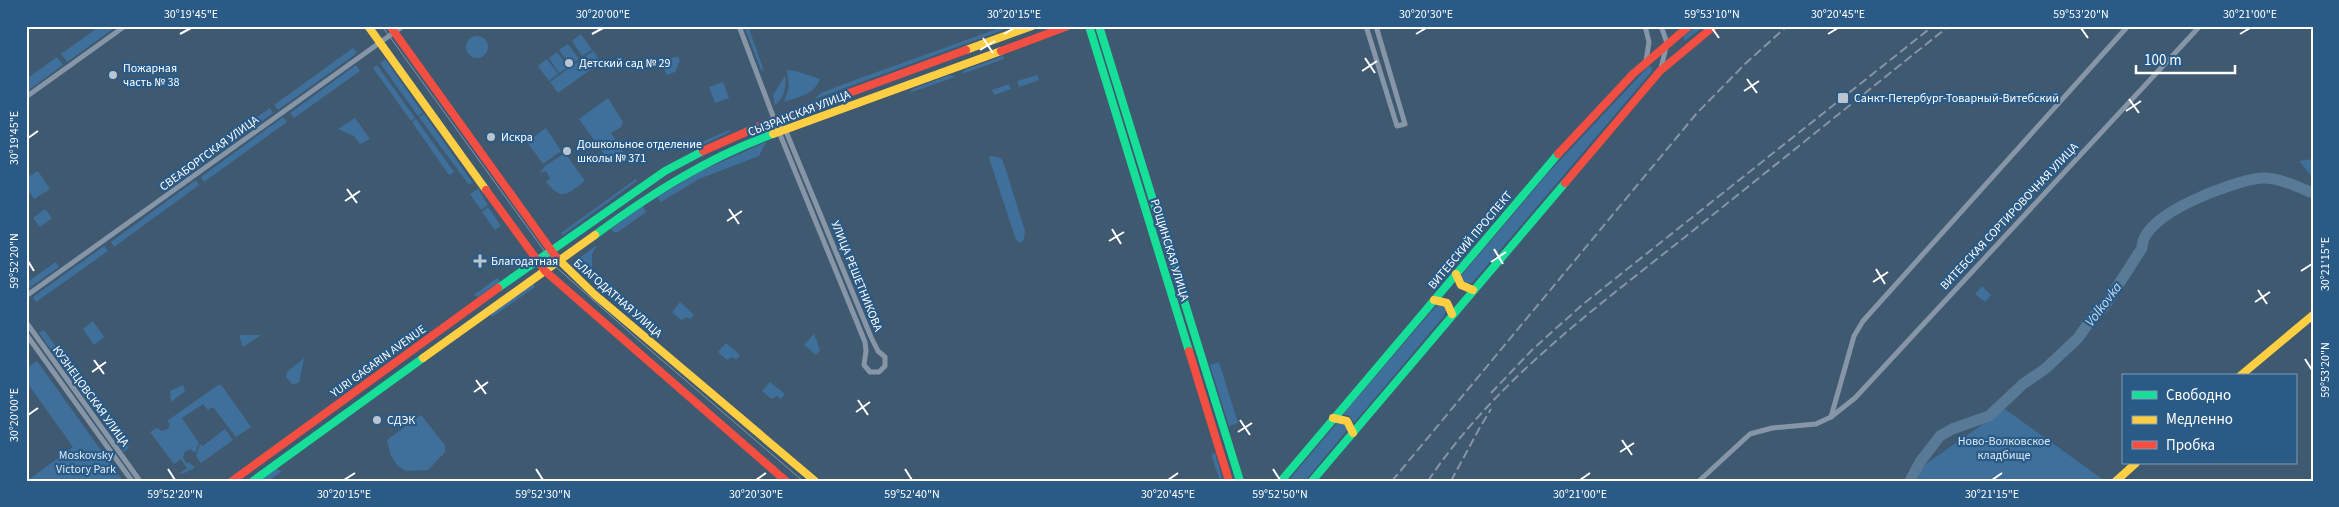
<svg xmlns="http://www.w3.org/2000/svg" width="2339" height="507" viewBox="0 0 2339 507" font-family="'Source Sans 3',sans-serif">
	<style>
		.green { fill: #3f709b }
		.lines { fill: none; stroke-linecap: round; stroke-linejoin: round }
		.river { stroke: #587a96; stroke-width: 11 }
		.street { stroke: #8696a7; stroke-width: 5 }
		.fast { stroke: #16e098; stroke-width: 8 }
		.slow { stroke: #ffcf43; stroke-width: 8 }
		.jam { stroke: #f24e42; stroke-width: 8 }
		.tram { stroke: #8595a5; stroke-width: 1 }
		.rail { stroke: #8595a5; stroke-width: 2; stroke-dasharray: 9 4; stroke-linecap: butt }
		.ticks { fill: none; stroke: #fff; stroke-width: 2 }
		.poi-dot { fill: #bcc5cd; stroke: #2a5a86; stroke-width: 2 }
		.labels { text-anchor: middle; stroke-width: 4.5; stroke-linejoin: round; paint-order: stroke }
		.poi-label { font-size: 12px; fill: #fff; stroke: #2a5a86; text-anchor: start }
		.street-label { font-size: 12px; fill: #fff; stroke: #2a5a86 }
		.park-label { font-size: 12px; fill: #d9e9f6; stroke: #2a5a86 }
		.water-label { font-size: 14px; font-style: italic; fill: #c1daef; stroke: #2a5a86 }
		.neatline { fill: none; stroke: #fff; stroke-width: 2 }
		.ticks-label { font-size: 12px; text-anchor: middle; fill: #fff }
	</style>
	<rect width="100%" height="100%" fill="#3f5971"/>
	<g class="green">
		<polygon points="100,26 117,26 67,62 61,54"/>
		<polygon points="744,26 748,26 764,71 761,70"/>
		<polygon points="1005,26 1014,26 815,99 821,93 844,84"/>
		<polygon points="1697,26 1705,26 1684,41 1684,36"/>
		<polygon points="581,34 592,50 582,56 572,41"/>
		<circle cx="477" cy="47" r="11"/>
		<polygon points="568,44 579,59 570,65 559,50"/>
		<polygon points="353,48 357,53 278,110 274,105"/>
		<polygon points="593,51 601,62 558,93 550,82"/>
		<polygon points="557,52 568,67 559,73 549,58"/>
		<polygon points="1003,56 1004,59 962,74 965,70"/>
		<polygon points="57,57 63,65 26,92 26,79"/>
		<polygon points="674,57 678,57 680,60 675,72 667,75 664,69 666,62"/>
		<polygon points="385,59 423,113 418,116 380,63"/>
		<polygon points="547,59 558,74 549,81 538,66"/>
		<polygon points="356,65 360,71 294,118 290,113"/>
		<polygon points="377,65 415,118 411,121 373,68"/>
		<polygon points="1649,66 1652,67 1652,71 1472,283 1465,284 1461,276 1549,172"/>
		<path d="M787,70L796,71L820,79C814,95 798,97 784,102L789,87Z"/>
		<polygon points="950,75 955,77 909,93 913,89"/>
		<polygon points="1037,75 1039,80 1019,87 1017,81"/>
		<path d="M785,76C787,85 784,99 775,105L773,95Z"/>
		<polygon points="723,82 729,98 715,103 709,87"/>
		<polygon points="1009,84 1011,89 994,95 992,90"/>
		<polygon points="608,98 623,122 621,127 611,133 623,152 610,162 579,119"/>
		<polygon points="270,108 273,113 247,131 244,126"/>
		<polygon points="424,114 472,182 469,185 419,117"/>
		<polygon points="283,117 287,122 204,182 201,177"/>
		<polygon points="355,118 370,139 360,144 354,136 338,129"/>
		<polygon points="416,119 454,172 449,175 412,122"/>
		<polygon points="546,128 561,151 543,164 527,142"/>
		<polygon points="239,130 242,135 224,147 221,143"/>
		<polygon points="729,130 730,132 694,149 693,146"/>
		<polygon points="766,142 759,156 699,179 661,202 657,197 701,171"/>
		<polygon points="216,147 219,151 194,169 191,165"/>
		<path d="M565,153L585,181C567,194 563,202 546,182L550,178L546,171L540,173L545,166Z"/>
		<polygon points="991,156 1001,158 1004,164 1025,231 1024,240 1020,243 1016,240 989,158"/>
		<polygon points="2313,159 2313,178 2299,161"/>
		<polygon points="189,167 192,171 170,186 167,182"/>
		<polygon points="38,171 50,189 34,199 26,187 26,178"/>
		<polygon points="636,179 637,181 563,235 561,233"/>
		<polygon points="196,180 199,185 114,247 111,242"/>
		<polygon points="478,189 488,205 481,210 470,194"/>
		<polygon points="643,206 646,212 618,232 614,232 611,229"/>
		<polygon points="488,207 501,226 495,230 482,212"/>
		<polygon points="45,209 52,218 40,227 33,218"/>
		<polygon points="597,245 592,254 592,281 574,262"/>
		<polygon points="104,246 108,251 36,302 33,297"/>
		<polygon points="56,262 59,267 26,290 26,283"/>
		<polygon points="497,278 500,281 478,297 474,295"/>
		<polygon points="533,283 535,287 492,317 491,314"/>
		<polygon points="1982,286 1991,295 1985,302 1975,294"/>
		<polygon points="680,302 694,315 690,319 687,317 681,320 672,312"/>
		<polygon points="1438,304 1444,306 1446,310 1444,316 1354,423 1350,416 1343,414"/>
		<polygon points="93,321 104,337 94,345 83,329"/>
		<polygon points="44,330 62,355 57,358 39,333"/>
		<polygon points="814,334 820,350 816,355 804,345"/>
		<polygon points="239,335 261,335 243,347"/>
		<polygon points="726,343 740,355 736,360 733,357 727,360 718,352"/>
		<polygon points="64,357 74,371 69,375 59,361"/>
		<polygon points="304,358 299,383 292,384 286,377 287,372"/>
		<polygon points="37,361 123,481 27,481 73,447 26,381 26,369"/>
		<polygon points="1219,362 1238,423 1229,426 1210,365"/>
		<polygon points="75,373 93,399 89,402 71,377"/>
		<polygon points="770,382 785,394 781,399 777,396 771,399 762,391"/>
		<polygon points="183,385 185,391 171,402 170,391"/>
		<polygon points="218,385 222,386 251,427 236,437 213,407 208,410 203,404 182,418 199,443 195,453 190,449 184,453 183,458 187,464 189,462 195,468 182,474 180,473 187,468 181,459 174,464 150,432 157,428 162,431 168,429 170,424 167,421"/>
		<polygon points="2005,409 2105,481 1917,481 1923,466"/>
		<polygon points="421,415 445,445 445,452 428,470 406,471 398,466 391,456 387,440"/>
		<polygon points="1338,422 1345,425 1347,430 1305,481 1288,481"/>
		<polygon points="111,423 129,448 124,452 106,427"/>
		<polygon points="225,429 233,440 201,463 196,456 200,444 203,446"/>
		<polygon points="1215,453 1223,481 1220,481 1212,457 1212,454"/>
		<polygon points="275,469 282,471 269,481 259,481"/>
	</g>
	<g class="lines">
		<path class="river" d="M1910,481L1920,462L1940,436L1952,429L1989,416L2023,384L2045,369L2078,338L2092,318L2104,307L2142,248C2141,214 2233,181 2261,178C2278,177 2298,187 2313,193"/>
		<g class="street">
			<polyline points="739,26 779,132 865,342 866,351 864,365 870,372 879,372 885,366 885,357 878,351 871,337 785,129 776,120"/>
			<polyline points="1366,26 1397,126 1405,124 1376,26"/>
			<polyline points="1645,26 1649,42 1646,61"/>
			<polyline points="1661,68 1667,43 1661,26"/>
			<polyline points="26,97 125,26"/>
			<polyline points="26,296 403,26"/>
			<polyline points="26,322 140,481"/>
			<polyline points="26,334 132,481"/>
			<polyline points="1831,417 1854,336 1863,321 2128,26"/>
			<polyline points="1699,481 1750,434 1772,428 1816,424 1831,417 1855,398 2200,26"/>
		</g>
		<g class="fast">
			<polyline points="1089,26 1189,351"/>
			<polyline points="1099,26 1240,481"/>
			<path d="M595,235C651,194 707,158 773,134"/>
			<polyline points="498,288 665,171 703,151"/>
			<polyline points="253,481 423,358"/>
			<polyline points="1281,481 1558,154"/>
			<polyline points="1312,481 1565,183"/>
		</g>
		<g class="slow">
			<polyline points="368,26 486,190"/>
			<polyline points="966,50 1032,26"/>
			<polyline points="773,134 1001,51"/>
			<polyline points="556,257 594,294 815,481"/>
			<polyline points="1456,274 1461,285 1473,290"/>
			<polyline points="1434,300 1447,303 1452,314"/>
			<polyline points="423,358 595,235"/>
			<polyline points="2240,376 2313,315"/>
			<polyline points="1333,418 1347,421 1353,433"/>
			<polyline points="2116,481 2136,463"/>
		</g>
		<g class="jam">
			<polyline points="390,26 556,257"/>
			<polyline points="1001,51 1068,26"/>
			<polyline points="703,151 762,125 966,50"/>
			<polyline points="1558,154 1633,74 1689,26"/>
			<polyline points="1565,183 1660,71 1714,26"/>
			<polyline points="486,190 545,271 786,481"/>
			<polyline points="1189,351 1229,481"/>
			<polyline points="232,481 498,288"/>
		</g>
		<polyline class="tram" points="382,26 556,267 635,337 803,481"/>
		<g class="rail">
			<polyline points="1491,393 1533,349 1582,305 1933,26"/>
			<polyline points="1392,481 1697,113 1745,64 1787,26"/>
			<path d="M1428,481C1494,382 1593,310 1685,237C1773,167 1861,96 1949,26"/>
			<polyline points="1451,481 1479,429 1491,409"/>
		</g>
	</g>
	<path class="ticks" d="M1712,28L1719,38M2081,28L2088,38M180,34L191,28M592,34L603,28M1004,34L1014,28M1416,34L1426,28M1828,34L1838,28M2240,34L2250,28M983,38L993,53M980,50L995,41M1365,58L1375,73M1362,71L1377,61M1747,79L1757,93M1744,91L1759,81M2129,99L2139,113M2126,111L2141,101M28,138L38,131M347,189L357,203M345,201L360,191M729,209L739,224M727,221L742,211M1112,229L1121,244M1109,241L1124,232M1494,249L1503,264M28,261L34,271M1491,262L1506,252M1876,269L1885,284M2301,271L2312,264M1873,282L1888,272M2258,290L2267,304M2255,302L2270,292M2305,359L2312,370M94,360L104,374M92,372L106,362M476,380L486,394M474,392L488,382M858,400L868,415M856,412L870,402M28,415L38,408M1240,420L1250,435M1238,432L1252,423M1622,440L1632,455M1620,452L1634,443M168,469L175,480M536,469L543,480M905,469L912,480M1273,469L1280,480M344,480L355,473M756,480L766,473M1168,480L1178,473M1580,480L1590,473M1992,480L2002,473"/>
	<g class="poi-dot">
		<circle cx="569" cy="63" r="5"/>
		<circle cx="113" cy="75" r="5"/>
		<rect x="1837" y="92" width="12" height="12" rx="2.5"/>
		<circle cx="491" cy="137" r="5"/>
		<circle cx="567" cy="151" r="5"/>
		<path d="M477.5 253.5h5v5h5v5h-5v5h-5v-5h-5v-5h5z"/>
		<circle cx="377" cy="420" r="5"/>
	</g>
	<g class="labels">
		<g class="poi-label">
			<text x="579" y="67">Детский сад № 29</text>
			<text x="123" y="72">Пожарная<tspan x="123" dy="14">часть № 38</tspan></text>
			<text x="1854" y="102">Санкт-Петербург-Товарный-Витебский</text>
			<text x="501" y="141">Искра</text>
			<text x="577" y="148">Дошкольное отделение<tspan x="577" dy="14">школы № 371</tspan></text>
			<text x="491" y="265">Благодатная</text>
			<text x="387" y="424">СДЭК</text>
		</g>
		<g class="street-label">
			<text transform="translate(799 113) rotate(-21)" y="4">СЫЗРАНСКАЯ УЛИЦА</text>
			<text transform="translate(209 153) rotate(-36)" y="4">СВЕАБОРГСКАЯ УЛИЦА</text>
			<text transform="translate(2009 216) rotate(-47)" y="4">ВИТЕБСКАЯ СОРТИРОВОЧНАЯ УЛИЦА</text>
			<text transform="translate(1470 240) rotate(-50)" y="4">ВИТЕБСКИЙ ПРОСПЕКТ</text>
			<text transform="translate(1170 250) rotate(73)" y="4">РОЩИНСКАЯ УЛИЦА</text>
			<text transform="translate(857 276) rotate(68)" y="4">УЛИЦА РЕШЕТНИКОВА</text>
			<text transform="translate(618 298) rotate(41)" y="4">БЛАГОДАТНАЯ УЛИЦА</text>
			<text transform="translate(378 361) rotate(-36)" y="4">YURI GAGARIN AVENUE</text>
			<text transform="translate(91 396) rotate(54)" y="4">КУЗНЕЦОВСКАЯ УЛИЦА</text>
		</g>
		<g class="park-label">
			<text x="2004" y="445">Ново-Волковское<tspan x="2004" dy="14">кладбище</tspan></text>
			<text x="86" y="459">Moskovsky<tspan x="86" dy="14">Victory Park</tspan></text>
		</g>
		<g class="water-label">
			<text transform="translate(2103 304) rotate(-53)" y="5">Volkovka</text>
		</g>
	</g>
	<rect width="2339" height="507" fill="none" stroke="#2a5a86" stroke-width="55"/>
	<rect x="2122" y="374" width="175" height="90" fill="#2a5a86" stroke="#7f9cb6"/>
	<rect x="2132" y="391" width="25" height="8" fill="#16e098" stroke="#7f9cb6"/>
	<text x="2166" y="400" font-size="15" fill="#ffffff">Свободно</text>
	<rect x="2132" y="416" width="25" height="8" fill="#ffcf43" stroke="#7f9cb6"/>
	<text x="2166" y="424" font-size="15" fill="#ffffff">Медленно</text>
	<rect x="2132" y="441" width="25" height="8" fill="#f24e42" stroke="#7f9cb6"/>
	<text x="2166" y="450" font-size="15" fill="#ffffff">Пробка</text>
	<path d="M2136 65v8h99v-8" fill="none" stroke="#ffffff" stroke-width="2.5"/>
	<text x="2144" y="65" font-size="15" fill="#ffffff" stroke="#2a5a86" stroke-width="4" paint-order="stroke">100 m</text>
	<rect x="28" y="28" width="2284" height="452" class="neatline"/>
	<g class="ticks-label">
		<text x="191" y="18">30°19'45"E</text>
		<text x="603" y="18">30°20'00"E</text>
		<text x="1014" y="18">30°20'15"E</text>
		<text x="1426" y="18">30°20'30"E</text>
		<text x="1712" y="18">59°53'10"N</text>
		<text x="1838" y="18">30°20'45"E</text>
		<text x="2081" y="18">59°53'20"N</text>
		<text x="2250" y="18">30°21'00"E</text>
		<text transform="translate(14 138) rotate(-90)" y="4">30°19'45"E</text>
		<text transform="translate(14 261) rotate(-90)" y="4">59°52'20"N</text>
		<text transform="translate(2325 264) rotate(-90)" y="4">30°21'15"E</text>
		<text transform="translate(2325 370) rotate(-90)" y="4">59°53'20"N</text>
		<text transform="translate(14 415) rotate(-90)" y="4">30°20'00"E</text>
		<text x="175" y="498">59°52'20"N</text>
		<text x="344" y="498">30°20'15"E</text>
		<text x="543" y="498">59°52'30"N</text>
		<text x="756" y="498">30°20'30"E</text>
		<text x="912" y="498">59°52'40"N</text>
		<text x="1168" y="498">30°20'45"E</text>
		<text x="1280" y="498">59°52'50"N</text>
		<text x="1580" y="498">30°21'00"E</text>
		<text x="1992" y="498">30°21'15"E</text>
	</g>
</svg>
